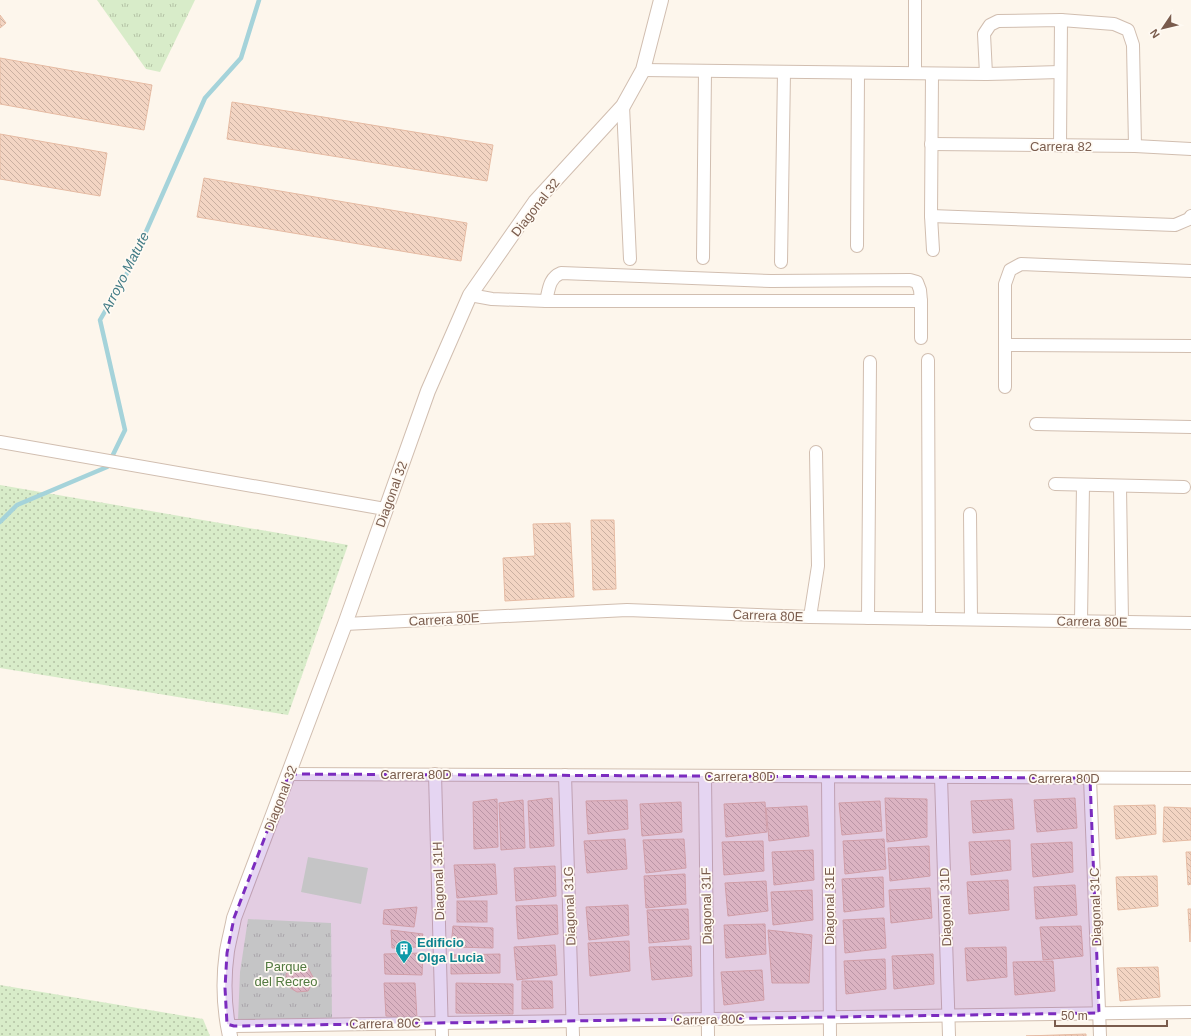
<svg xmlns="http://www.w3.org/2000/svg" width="1191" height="1036" viewBox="0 0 1191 1036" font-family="Arial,sans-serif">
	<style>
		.grass { fill: url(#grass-dots) }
		.park { fill: url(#park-tufts) }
		.pitch { fill: #d8ecc9 }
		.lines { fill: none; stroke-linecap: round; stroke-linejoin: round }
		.stream { stroke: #a5d3da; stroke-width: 4.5 }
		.building { fill: url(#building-back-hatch); stroke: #e6bba3 }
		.minor-casing { stroke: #d1beb0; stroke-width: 14 }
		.tertiary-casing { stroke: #d1beb0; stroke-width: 16 }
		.minor { stroke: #fff; stroke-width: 12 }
		.tertiary { stroke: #fff; stroke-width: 14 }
		.marked { fill: #7b2cbf; fill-opacity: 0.2; stroke: #7b2cbf; stroke-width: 3; stroke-dasharray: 8 5; stroke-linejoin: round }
		.labels { text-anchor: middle; stroke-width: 3.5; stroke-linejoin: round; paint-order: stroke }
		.street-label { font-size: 13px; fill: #7a5c4d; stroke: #fffaf3 }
		.culture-label { font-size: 13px; font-weight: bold; fill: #0d838f; stroke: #fffaf3; text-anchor: start }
		.park-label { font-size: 13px; fill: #537a41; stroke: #fffaf3 }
		.water-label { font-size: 14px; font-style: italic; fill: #437c86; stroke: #fffaf3 }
	</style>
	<defs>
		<pattern id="grass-dots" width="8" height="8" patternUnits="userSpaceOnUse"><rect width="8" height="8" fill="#d8ecc9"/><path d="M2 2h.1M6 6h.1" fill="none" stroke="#b4c2a5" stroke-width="1.8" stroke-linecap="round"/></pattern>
		<pattern id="park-tufts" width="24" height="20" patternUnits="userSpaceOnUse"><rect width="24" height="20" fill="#d8ecc9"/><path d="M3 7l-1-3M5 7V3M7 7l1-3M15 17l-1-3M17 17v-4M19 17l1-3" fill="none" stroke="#b4c2a5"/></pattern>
		<pattern id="building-back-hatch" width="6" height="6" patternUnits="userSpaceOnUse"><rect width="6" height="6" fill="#f3d5c3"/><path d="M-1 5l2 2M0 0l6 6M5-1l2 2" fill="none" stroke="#cab0a1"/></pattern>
	</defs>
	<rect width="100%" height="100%" fill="#fdf6ec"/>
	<g class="grass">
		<polygon points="0,485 348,545 288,715 0,668"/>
		<polygon points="0,985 203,1019 210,1036 0,1036"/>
	</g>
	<g class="park">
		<polygon points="97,0 195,0 160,72 146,69"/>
		<polygon points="248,919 331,923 332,1020 238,1020 240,972"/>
	</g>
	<polygon class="pitch" points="308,857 368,868 361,904 301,892"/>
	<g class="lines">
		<polyline class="stream" points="0,522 17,505 107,467 125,430 100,320 130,268 205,98 241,58 259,0"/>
	</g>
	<g class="building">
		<polygon points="0,15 6,23 0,28"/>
		<polygon points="0,58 152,85 144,130 0,104"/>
		<polygon points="232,102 493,145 487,181 227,139"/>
		<polygon points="0,134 107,153 100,196 0,179"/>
		<polygon points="204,178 467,223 461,261 197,217"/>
		<polygon points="591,520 614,520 616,589 593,590"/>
		<polygon points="570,523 574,597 505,601 503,558 535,556 533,524"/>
		<polygon points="552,798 554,846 530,848 528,801"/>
		<polygon points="885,798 927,799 927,837 887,842"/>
		<polygon points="1075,798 1077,828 1037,832 1034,800"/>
		<polygon points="497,799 498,847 474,849 473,802"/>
		<polygon points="1012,799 1014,829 973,833 971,801"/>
		<polygon points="523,800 525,848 501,850 499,803"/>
		<polygon points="627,800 628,829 588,834 586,801"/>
		<polygon points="880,801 882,831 842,835 839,803"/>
		<polygon points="681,802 682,832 642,836 640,804"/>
		<polygon points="765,802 767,832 726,837 724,804"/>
		<polygon points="1155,805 1156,834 1116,839 1114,806"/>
		<polygon points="807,806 809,836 769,841 766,808"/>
		<polygon points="1164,807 1191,808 1191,840 1163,842"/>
		<polygon points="625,839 627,869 587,873 584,841"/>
		<polygon points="684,839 686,868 646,873 643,840"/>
		<polygon points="884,839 886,869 845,874 843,841"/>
		<polygon points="1010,840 1011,870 971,875 969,842"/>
		<polygon points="763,841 764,871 724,875 722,842"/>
		<polygon points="1072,842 1073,872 1033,877 1031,844"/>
		<polygon points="929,846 930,876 890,881 888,848"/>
		<polygon points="813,850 814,880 774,885 772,852"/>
		<polygon points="1186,852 1191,852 1191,884 1188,885"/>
		<polygon points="495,864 497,894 457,898 454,865"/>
		<polygon points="555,866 556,896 516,901 514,868"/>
		<polygon points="685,874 686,904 646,908 644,876"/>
		<polygon points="1157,876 1158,906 1118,910 1116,877"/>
		<polygon points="883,877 884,907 844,912 842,879"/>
		<polygon points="1008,880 1009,910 969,914 967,882"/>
		<polygon points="766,881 768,911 728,916 725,883"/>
		<polygon points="1075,885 1077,915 1036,919 1034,887"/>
		<polygon points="930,888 932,918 891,923 889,890"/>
		<polygon points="812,890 813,920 773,925 771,892"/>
		<rect x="457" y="901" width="30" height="21"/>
		<polygon points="557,905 558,934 518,939 516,906"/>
		<polygon points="628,905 629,935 589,940 586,907"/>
		<polygon points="417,907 414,927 383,924 384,910"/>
		<polygon points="688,909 689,939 649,943 647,910"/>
		<polygon points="1188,909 1191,909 1190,942"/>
		<polygon points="884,918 886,948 845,953 843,920"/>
		<polygon points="765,924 766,954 726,958 724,925"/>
		<polygon points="453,926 493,928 493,948 451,947"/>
		<polygon points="1081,926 1083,956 1043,960 1040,927"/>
		<polygon points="391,930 423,934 419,947 392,948"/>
		<polygon points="768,930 812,935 809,983 772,983"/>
		<polygon points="629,941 630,971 590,976 588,943"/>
		<polygon points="555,945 557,975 517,980 514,947"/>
		<polygon points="691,946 692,976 652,980 649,947"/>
		<polygon points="1006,947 1007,977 967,981 965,948"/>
		<polygon points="423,953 422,975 385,974 384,954"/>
		<polygon points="500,954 500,973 451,974 451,955"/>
		<polygon points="933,954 934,984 894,989 892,956"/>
		<polygon points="885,959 886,989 846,994 844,961"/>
		<polygon points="1053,961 1055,991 1015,995 1013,962"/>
		<polygon points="295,965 307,966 314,979 308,991 297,992 287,986 286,974"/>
		<polygon points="1158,967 1160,997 1120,1001 1117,968"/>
		<polygon points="762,970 764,1000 724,1005 721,972"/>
		<polygon points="522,981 552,981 553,1008 522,1009"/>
		<polygon points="384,983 415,983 417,1018 386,1016"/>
		<polygon points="456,983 513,984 513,1014 456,1013"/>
		<polygon points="1086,1034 1086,1036 1026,1036"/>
	</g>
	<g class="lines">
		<defs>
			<g id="minor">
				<polyline points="915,1 915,73"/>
				<polyline points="643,70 986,74 1060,72"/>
				<polyline points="932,74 931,216 933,250"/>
				<polyline points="986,74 984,34 990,25 998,21 1061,20 1114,24 1128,30 1133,45 1135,146"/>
				<polyline points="623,106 630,259"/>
				<polyline points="931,144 1135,146 1191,149"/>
				<polyline points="1060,146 1061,20"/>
				<polyline points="931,216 1175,225 1189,219 1191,216"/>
				<polyline points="857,246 858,73"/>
				<polyline points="703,258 705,71"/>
				<polyline points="781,262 784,72"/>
				<polyline points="470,295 492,299 546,301 921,301 921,338"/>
				<path d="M546,301C549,289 549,278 561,273L771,281L910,280L917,282L920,290L921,301"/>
				<polyline points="1005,345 1191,346"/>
				<polyline points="928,360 929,619"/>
				<polyline points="1005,387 1005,284 1010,270 1021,264 1191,271"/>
				<polyline points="1036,424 1191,427"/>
				<polyline points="0,442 385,509"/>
				<polyline points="1055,484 1184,487"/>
				<polyline points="1120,486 1122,622"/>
				<polyline points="970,514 971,619"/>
				<polyline points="810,617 818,566 816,452"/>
				<polyline points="868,618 870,362"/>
				<polyline points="1081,621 1083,485"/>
				<polyline points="345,624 627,610 810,617 1191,623"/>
				<polyline points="289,774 1191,778"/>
				<polyline points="435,774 442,1036"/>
				<polyline points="565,775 573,1036"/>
				<polyline points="705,776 708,1036"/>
				<polyline points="828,777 830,1036"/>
				<polyline points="941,777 949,1036"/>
				<polyline points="1090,778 1100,1036"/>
				<polyline points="227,1024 234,1026 1191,1012"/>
			</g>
			<path id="tertiary" d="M230,1036C224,1009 223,979 227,951C229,940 232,929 234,918L345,624L428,391L470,295L535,202L623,106L643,70L661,0"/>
		</defs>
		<use href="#minor" class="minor-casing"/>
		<use href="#tertiary" class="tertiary-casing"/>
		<use href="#minor" class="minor"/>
		<use href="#tertiary" class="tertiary"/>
	</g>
	<path class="marked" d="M289,774L1090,778L1099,1013L234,1026L227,1024L225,988L227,953L234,918Z"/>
	<defs>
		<symbol id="building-pin" viewBox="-11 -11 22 30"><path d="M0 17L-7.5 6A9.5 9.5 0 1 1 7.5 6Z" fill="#0f9aa8" stroke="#fffaf3"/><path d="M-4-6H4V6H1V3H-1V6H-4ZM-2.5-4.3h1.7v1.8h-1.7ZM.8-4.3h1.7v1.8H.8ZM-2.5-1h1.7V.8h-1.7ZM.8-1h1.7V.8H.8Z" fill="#fff"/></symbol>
	</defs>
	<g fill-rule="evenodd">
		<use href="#building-pin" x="394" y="939" width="20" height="27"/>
	</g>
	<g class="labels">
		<g class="street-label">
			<text x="1061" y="151">Carrera 82</text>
			<text transform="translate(535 207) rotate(-52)" y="5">Diagonal 32</text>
			<text transform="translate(391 494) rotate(-70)" y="5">Diagonal 32</text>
			<text transform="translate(768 615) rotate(2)" y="5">Carrera 80E</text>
			<text transform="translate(444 619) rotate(-3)" y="5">Carrera 80E</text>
			<text transform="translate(1092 621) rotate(1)" y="5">Carrera 80E</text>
			<text x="416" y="779">Carrera 80D</text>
			<text x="740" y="781">Carrera 80D</text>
			<text x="1064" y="783">Carrera 80D</text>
			<text transform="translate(280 798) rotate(-69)" y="5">Diagonal 32</text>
			<text transform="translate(438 881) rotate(-92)" y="5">Diagonal 31H</text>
			<text transform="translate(569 906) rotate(-92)" y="5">Diagonal 31G</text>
			<text transform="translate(706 906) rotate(-91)" y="5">Diagonal 31F</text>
			<text transform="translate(829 906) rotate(-90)" y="5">Diagonal 31E</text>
			<text transform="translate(945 907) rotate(-92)" y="5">Diagonal 31D</text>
			<text transform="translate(1095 907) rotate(-92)" y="5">Diagonal 31C</text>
			<text transform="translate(709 1019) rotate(-1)" y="5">Carrera 80C</text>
			<text transform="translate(385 1023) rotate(-1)" y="5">Carrera 80C</text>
		</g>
		<g class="culture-label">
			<text x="417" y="947">Edificio<tspan x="417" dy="15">Olga Lucia</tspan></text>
		</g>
		<g class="park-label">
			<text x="286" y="971">Parque<tspan x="286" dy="15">del Recreo</tspan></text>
		</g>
		<g class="water-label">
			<text transform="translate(125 272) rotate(-63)" y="5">Arroyo Matute</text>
		</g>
	</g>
	<g transform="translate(1163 28) rotate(235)" stroke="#fffaf3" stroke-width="3" paint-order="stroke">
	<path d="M0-3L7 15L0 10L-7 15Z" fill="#7a5c4d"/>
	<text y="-6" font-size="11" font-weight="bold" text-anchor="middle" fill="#7a5c4d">N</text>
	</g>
	<path d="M1055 1020v6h112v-6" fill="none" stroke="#7a5c4d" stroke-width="2"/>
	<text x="1061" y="1020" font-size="12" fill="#7a5c4d" stroke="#fffaf3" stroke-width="3" paint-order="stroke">50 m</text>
</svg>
